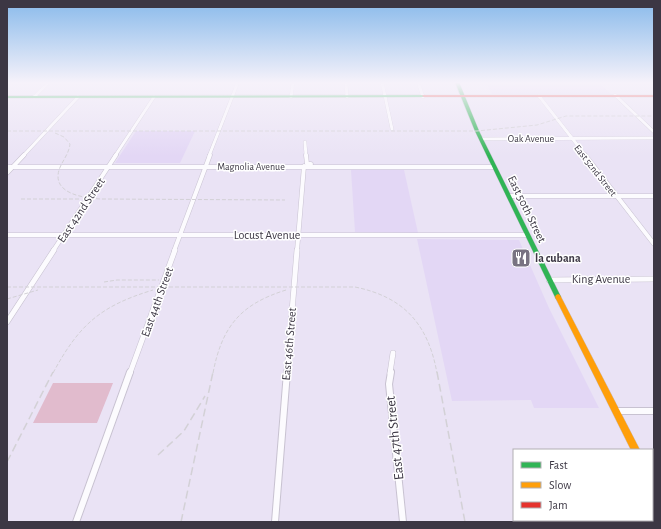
<svg xmlns="http://www.w3.org/2000/svg" width="661" height="529" viewBox="0 0 661 529" font-family="'Alegreya Sans',sans-serif">
	<style>
		.built { fill: #e3d7f5 }
		.green { fill: #e1bbcd }
		.lines { fill: none; stroke-linecap: round; stroke-linejoin: round }
		.street-far3-casing { stroke: #c8c2d1; stroke-width: 3.5 }
		.street-far2-casing { stroke: #c8c2d1; stroke-width: 5 }
		.street-far1-casing { stroke: #c8c2d1; stroke-width: 6 }
		.street-casing { stroke: #c8c2d1; stroke-width: 8 }
		.fast-casing { stroke: #c8c2d1; stroke-width: 1 }
		.slow-casing { stroke: #c8c2d1; stroke-width: 1 }
		.jam-casing { stroke: #c8c2d1; stroke-width: 1 }
		.street-far3 { stroke: #fcfbfe; stroke-width: 3 }
		.street-far2 { stroke: #fcfbfe; stroke-width: 4 }
		.street-far1 { stroke: #fcfbfe; stroke-width: 5 }
		.street { stroke: #fcfbfe; stroke-width: 6 }
		.fast { fill: #30b455; fill-rule: evenodd }
		.slow { fill: #ff9f0a; fill-rule: evenodd }
		.jam { fill: #e5322d; fill-rule: evenodd }
		.rail-far1 { stroke: #d3d1d6; stroke-width: 1; stroke-dasharray: 4 2; stroke-linecap: butt }
		.rail { stroke: #d3d1d6; stroke-width: 1.5; stroke-dasharray: 8 4; stroke-linecap: butt }
		.labels { text-anchor: middle; stroke-width: 3; stroke-linejoin: round; paint-order: stroke }
		.far-street-label { font-size: 10px; fill: #3c3744; stroke: #fff }
		.street-label { font-size: 12px; fill: #3c3744; stroke: #fff }
		.poi-label { font-size: 12px; font-weight: bold; fill: #3c3744; stroke: #fff; text-anchor: start }
		.near-street-label { font-size: 14px; fill: #3c3744; stroke: #fff }
	</style>
	<rect width="100%" height="100%" fill="#eae3f5"/>
	<g class="built">
		<polygon points="462,82 598,82 611,94 492,94 486,83"/>
		<polygon points="136,131 195,131 180,163 115,163"/>
		<polygon points="351,170 404,170 418,233 355,232"/>
		<polygon points="417,239 519,240 549,308 599,408 534,408 531,400 452,401"/>
	</g>
	<polygon class="green" points="53,383 113,383 97,423 33,423"/>
	<g class="lines">
		<defs>
			<g id="street-far3">
				<polyline points="346,82 347,97"/>
				<polyline points="382,82 392,129"/>
				<polyline points="418,82 423,97"/>
				<polyline points="615,95 654,132"/>
				<polyline points="539,96 586,156"/>
				<polyline points="34,97 49,82"/>
				<polyline points="291,97 293,82"/>
				<polyline points="481,139 654,138"/>
				<polyline points="305,142 306,156"/>
				<polyline points="23,156 78,97"/>
				<polyline points="115,156 154,97"/>
				<polyline points="209,156 238,82"/>
			</g>
			<g id="street-far2">
				<polyline points="306,155 307,164 311,164"/>
				<polyline points="585,155 654,244"/>
				<polyline points="7,167 494,167"/>
				<polyline points="7,173 24,155"/>
				<polyline points="509,196 654,196"/>
				<polyline points="7,235 527,235"/>
				<polyline points="53,251 116,155"/>
				<polyline points="174,251 210,155"/>
				<polyline points="297,251 304,166"/>
			</g>
			<g id="street-far1">
				<polyline points="549,280 654,279"/>
				<polyline points="7,322 54,250"/>
				<polyline points="130,373 175,250"/>
				<polyline points="287,373 297,250"/>
				<polyline points="390,373 393,353"/>
			</g>
			<g id="street">
				<polyline points="391,372 389,384 403,522"/>
				<polyline points="617,411 654,411"/>
				<polyline points="570,520 571,522"/>
				<polyline points="76,522 130,372"/>
				<polyline points="275,522 287,372"/>
			</g>
			<g id="fast">
				<polygon points="455,82 459,82 479,131 561,297 560,299 558,300 556,299 555,297 475,131"/>
				<polygon points="425,95 426,96 424,97 7,98 7,96"/>
				<polygon points="652,479 654,479 654,492 652,491"/>
			</g>
			<polygon id="slow" points="558,294 560,295 640,450 631,450 555,297 556,295"/>
			<polygon id="jam" points="423,95 654,95 654,97 424,97 422,96"/>
		</defs>
		<use href="#street-far3" class="street-far3-casing"/>
		<use href="#street-far2" class="street-far2-casing"/>
		<use href="#street-far1" class="street-far1-casing"/>
		<use href="#street" class="street-casing"/>
		<use href="#fast" class="fast-casing"/>
		<use href="#slow" class="slow-casing"/>
		<use href="#jam" class="jam-casing"/>
		<use href="#street-far3" class="street-far3"/>
		<use href="#street-far2" class="street-far2"/>
		<use href="#street-far1" class="street-far1"/>
		<use href="#street" class="street"/>
		<use href="#fast" class="fast"/>
		<use href="#slow" class="slow"/>
		<use href="#jam" class="jam"/>
		<g class="rail-far1">
			<polyline points="7,131 477,131 537,125 566,116 654,116"/>
			<path d="M55,133L64,137L70,144C69,154 62,161 59,170C52,194 84,198 101,199L285,200"/>
			<polyline points="21,199 79,199"/>
			<polyline points="104,282 117,280 159,280"/>
			<path d="M7,287H355C404,297 428,324 437,373"/>
			<polyline points="7,299 38,290"/>
			<path d="M53,373C79,325 100,306 153,290"/>
			<path d="M213,373C222,326 241,304 286,290"/>
		</g>
		<g class="rail">
			<polyline points="437,372 465,522"/>
			<polyline points="158,455 184,431 205,396"/>
			<polyline points="7,462 53,372"/>
			<polyline points="181,522 213,372"/>
		</g>
	</g>
	<linearGradient id="sky" x2="0" y2="1"><stop stop-color="#89baeb"/><stop offset="0.53" stop-color="#f6f2fa"/><stop offset="1" stop-color="#f6f2fa" stop-opacity="0"/></linearGradient>
	<rect width="661" height="156" fill="url(#sky)"/>
	<defs>
		<symbol id="restaurant-square" viewBox="-11 -11 22 22"><rect x="-9" y="-9" width="18" height="18" rx="4" fill="#797382" stroke="#fff"/><path d="M-5-6h1v4h1v-4h1v4h1v-4h1v5L-1.5 .5V6h-2V.5L-5-1ZM5-6V6H3V1.5H1.5Q1.5-4 5-6Z" fill="#fff"/></symbol>
	</defs>
	<g fill-rule="evenodd">
		<use href="#restaurant-square" x="510" y="247" width="22" height="22"/>
	</g>
	<g class="labels">
		<g class="far-street-label">
			<text x="531" y="142">Oak Avenue</text>
			<text x="251" y="170">Magnolia Avenue</text>
			<text transform="translate(596 170) rotate(52)" y="4">East 52nd Street</text>
		</g>
		<g class="street-label">
			<text transform="translate(527 209) rotate(64)" y="4">East 50th Street</text>
			<text transform="translate(81 210) rotate(-56)" y="4">East 42nd Street</text>
			<text x="267" y="239">Locust Avenue</text>
			<text x="601" y="283">King Avenue</text>
			<text transform="translate(157 302) rotate(-70)" y="4">East 44th Street</text>
			<text transform="translate(289 344) rotate(-85)" y="4">East 46th Street</text>
		</g>
		<g class="poi-label">
			<text x="535" y="262">la cubana</text>
		</g>
		<g class="near-street-label">
			<text transform="translate(394 438) rotate(-96)" y="5">East 47th Street</text>
		</g>
	</g>
	<rect width="661" height="529" fill="none" stroke="#3c3744" stroke-width="16"/>
	<rect x="513" y="449" width="140" height="72" fill="#ffffff" stroke="#b1afb4"/>
	<rect x="521" y="462" width="20" height="6" fill="#30b455" stroke="#b1afb4"/>
	<text x="549" y="469" font-size="12" fill="#3c3744">Fast</text>
	<rect x="521" y="482" width="20" height="6" fill="#ff9f0a" stroke="#b1afb4"/>
	<text x="549" y="489" font-size="12" fill="#3c3744">Slow</text>
	<rect x="521" y="502" width="20" height="6" fill="#e5322d" stroke="#b1afb4"/>
	<text x="549" y="509" font-size="12" fill="#3c3744">Jam</text>
</svg>
